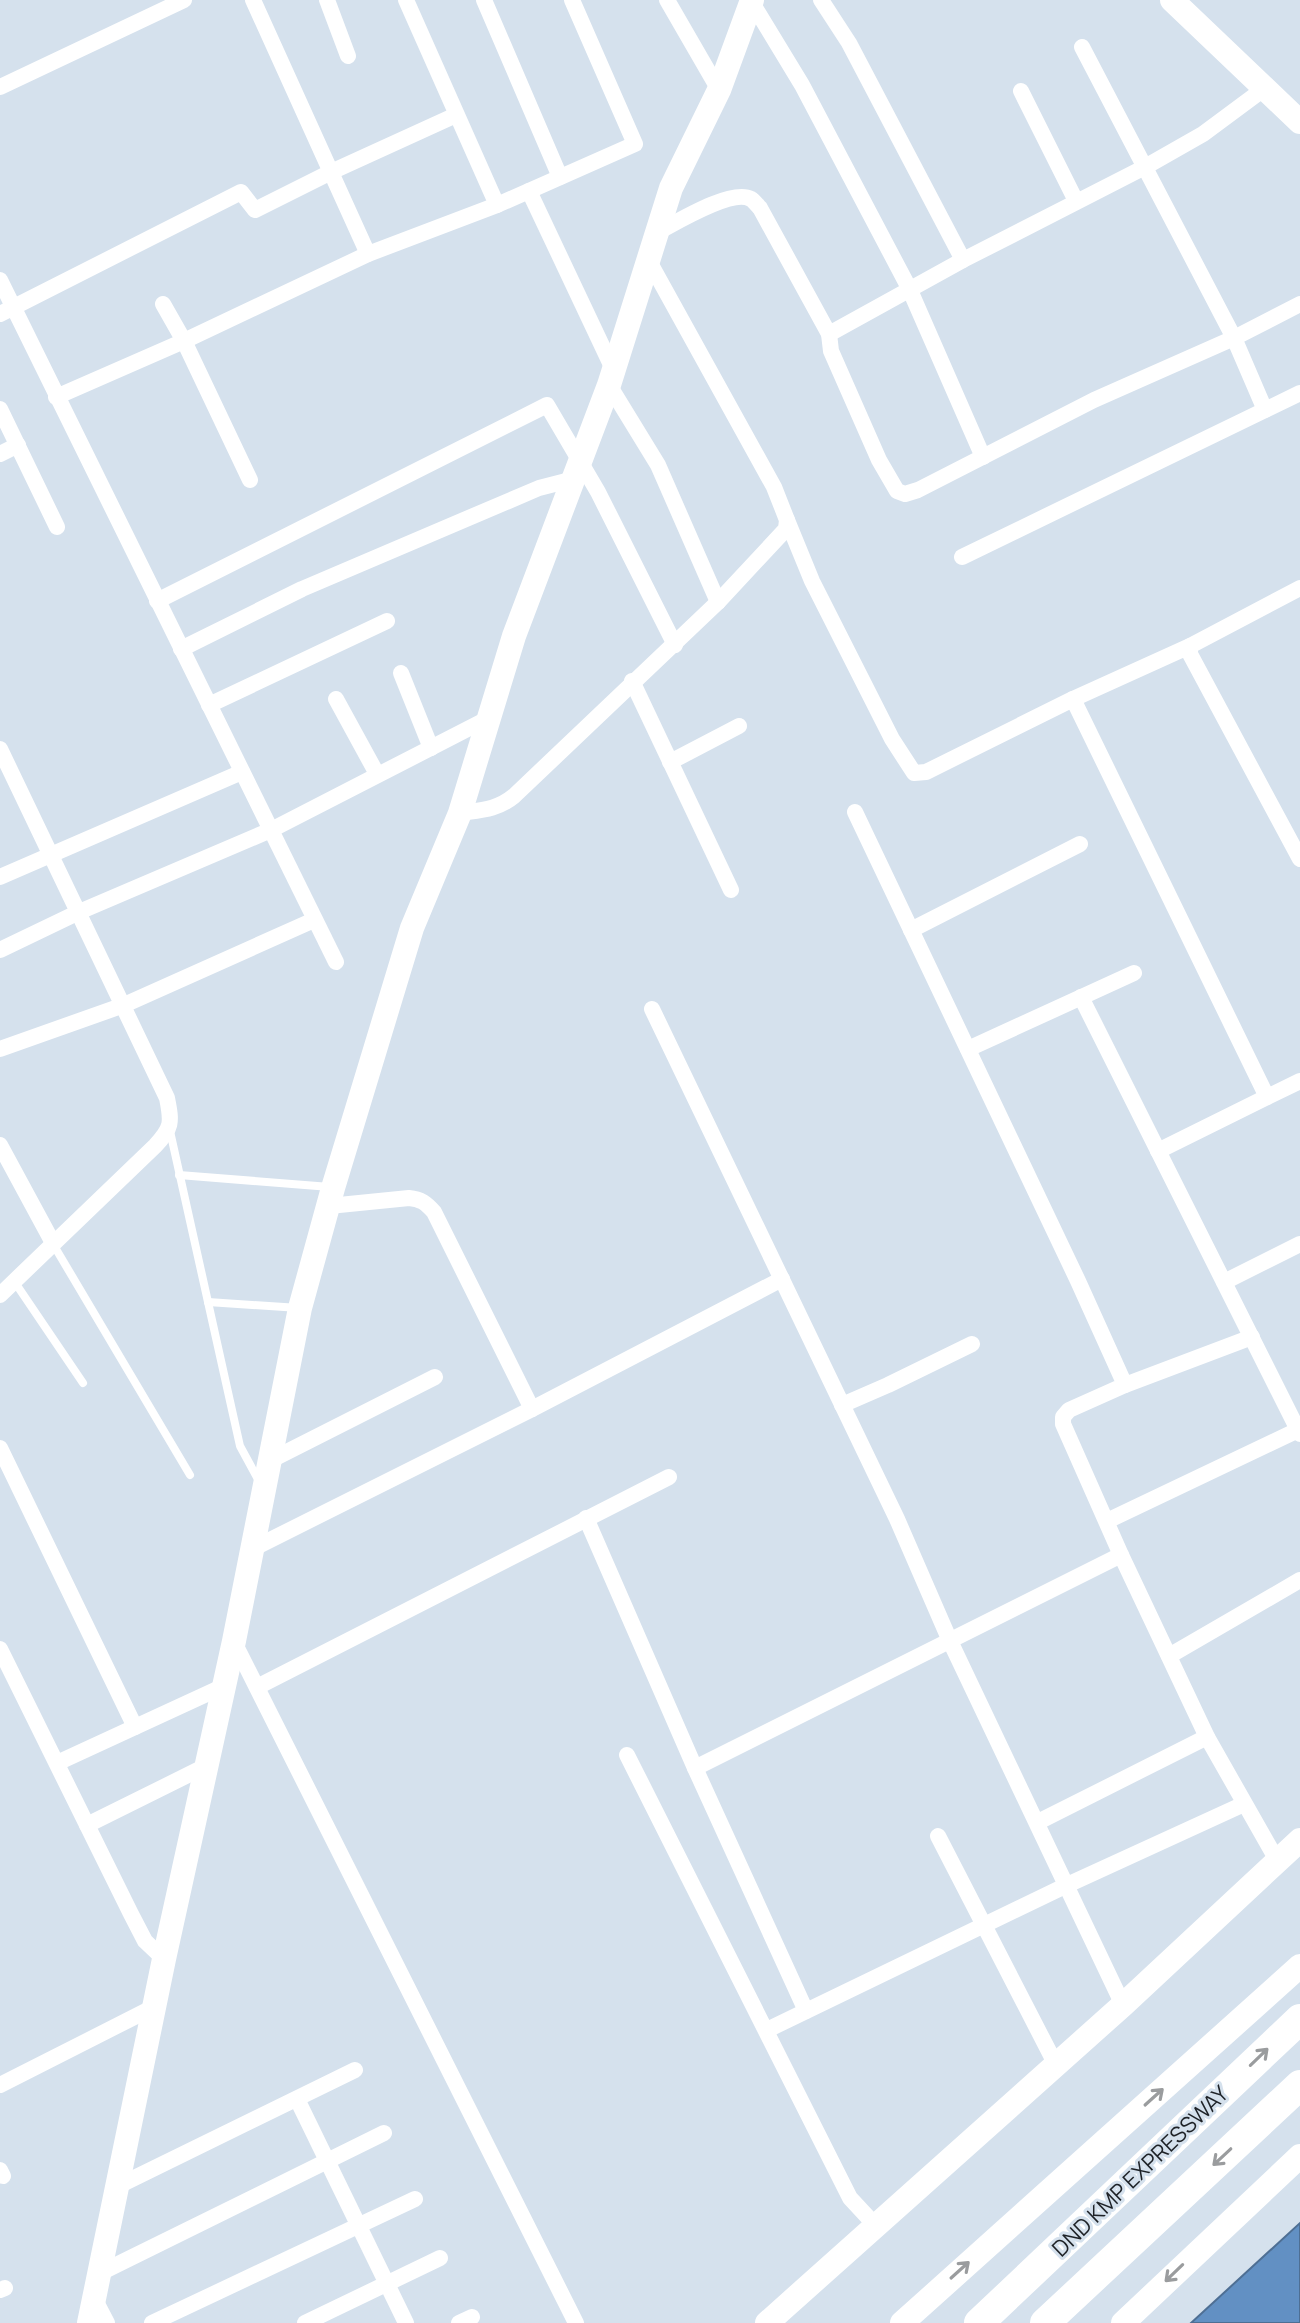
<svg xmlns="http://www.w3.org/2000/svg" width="1300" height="2323" viewBox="0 0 1300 2323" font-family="Manrope,sans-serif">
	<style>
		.water { fill: #6290c3; stroke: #4e6f94; stroke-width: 2 }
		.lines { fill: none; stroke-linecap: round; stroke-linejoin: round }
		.lane { stroke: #fff; stroke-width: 8 }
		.street { stroke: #fff; stroke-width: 16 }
		.secondary { stroke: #fff; stroke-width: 24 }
		.highway { stroke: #fff; stroke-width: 30 }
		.oneway { stroke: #9a9c9e }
		.labels { text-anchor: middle; stroke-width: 6; stroke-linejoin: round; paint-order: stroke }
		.street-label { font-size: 22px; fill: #1e2227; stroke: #d5e1ed }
	</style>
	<rect width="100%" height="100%" fill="#d5e1ed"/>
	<polygon class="water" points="1300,2223 1300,2323 1191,2323"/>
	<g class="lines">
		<g class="lane">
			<polyline points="170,1131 240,1446 259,1481"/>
			<polyline points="179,1175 330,1187"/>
			<polyline points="53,1244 190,1475"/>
			<polyline points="14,1281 83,1383"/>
			<polyline points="208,1302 299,1308"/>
		</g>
		<g class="street">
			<polyline points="253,0 368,254"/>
			<polyline points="327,0 348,56"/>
			<polyline points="406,0 497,205"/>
			<polyline points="484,0 560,177"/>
			<polyline points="667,0 719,90"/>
			<polyline points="821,0 849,43 963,260"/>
			<polyline points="751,1 802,85 909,288 983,457"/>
			<polyline points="1082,47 1234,338 1265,410"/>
			<polyline points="0,87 184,0"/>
			<polyline points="1021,91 1076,201"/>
			<polyline points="529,191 613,369"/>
			<path d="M658,232C677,222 732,188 751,199C753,200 759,207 760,208L829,334L831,351L879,460L897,491L905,494L918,490L1094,400L1234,338L1300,304"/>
			<polyline points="0,280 336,962"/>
			<polyline points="163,304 184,341 250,480"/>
			<polyline points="0,314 241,192 255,210 331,172 456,115"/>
			<polyline points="829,334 963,260 1145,167 1203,134 1265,88"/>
			<polyline points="609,385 658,465 718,602"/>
			<polyline points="56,397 184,341 368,254 497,205 635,144 572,0"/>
			<polyline points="0,409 57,527"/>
			<polyline points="0,454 18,445"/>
			<polyline points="787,520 812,581 892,739 914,773 926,772 1073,699 1190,646"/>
			<polyline points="962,557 1300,393"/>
			<polyline points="1300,588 1190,646 1190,654 1300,859"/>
			<polyline points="157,601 547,405 598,492 675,645"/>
			<polyline points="181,649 302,589 539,488 574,479"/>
			<polyline points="401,673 431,748"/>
			<polyline points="632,681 731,890"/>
			<polyline points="336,699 377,774"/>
			<polyline points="1073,699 1267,1097 1300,1081"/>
			<polyline points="209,705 387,621"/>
			<path d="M0,749L167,1098C172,1123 172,1128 155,1146L0,1295"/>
			<polyline points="670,762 739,726"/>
			<polyline points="855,812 1078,1281 1125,1385 1069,1410 1063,1417 1063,1424 1121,1555 1207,1737 1278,1862"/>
			<path d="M460,813C481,810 497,810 514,796L718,602L786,529L787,520L774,487L649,261"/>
			<polyline points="0,877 242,772"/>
			<polyline points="911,930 1080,844"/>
			<polyline points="0,950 79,912 271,830 487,719"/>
			<polyline points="1081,997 1300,1434"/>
			<polyline points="652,1009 897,1519 950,1641 1123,2005"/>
			<polyline points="0,1049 124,1005 314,920"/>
			<polyline points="968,1049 1134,973"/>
			<polyline points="0,1145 53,1243"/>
			<polyline points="1158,1151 1267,1097"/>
			<path d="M329,1206L409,1198C421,1199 426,1203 434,1212L532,1409"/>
			<polyline points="1224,1282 1300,1244"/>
			<polyline points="1125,1385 1252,1337"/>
			<polyline points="842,1405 888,1385 972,1344"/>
			<polyline points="0,1448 135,1727"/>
			<polyline points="269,1461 435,1377"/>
			<polyline points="586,1518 695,1768 806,2011"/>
			<polyline points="1107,1521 1298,1430"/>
			<polyline points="252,1549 532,1409 782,1279"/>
			<polyline points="234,1642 576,2323"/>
			<polyline points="0,1649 131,1914 145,1941 164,1959"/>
			<polyline points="1169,1656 1300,1580"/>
			<polyline points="257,1687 669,1477"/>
			<polyline points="627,1755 850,2198 876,2226"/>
			<polyline points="57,1763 224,1686"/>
			<polyline points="695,1768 1121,1555"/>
			<polyline points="1038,1822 1207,1737"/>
			<polyline points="87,1825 208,1765"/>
			<polyline points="938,1836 1056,2065"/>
			<polyline points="767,2030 1065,1886 1244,1804"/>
			<polyline points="0,2085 154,2007"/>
			<polyline points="297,2099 406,2323"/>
			<polyline points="0,2170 3,2176"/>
			<polyline points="118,2186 355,2070"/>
			<polyline points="100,2273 384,2133"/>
			<polyline points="0,2290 5,2288"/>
			<polyline points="94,2298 107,2323"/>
			<polyline points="152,2323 415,2199"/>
			<polyline points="305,2323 440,2258"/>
			<polyline points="459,2323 472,2317"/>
		</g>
		<g class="secondary">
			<polyline points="1172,0 1300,122"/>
			<polyline points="89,2323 164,1959 234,1641 300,1308 333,1188 412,928 460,813 514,636 609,385 671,188 719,90 752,0"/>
			<polyline points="767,2323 1123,2005 1300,1840"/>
			<polyline points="902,2323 1300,1966"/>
			<polyline points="1123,2323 1300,2156"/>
		</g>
		<g class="highway">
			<polyline points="979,2323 1300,2019"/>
			<polyline points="1045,2323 1300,2085"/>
		</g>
	</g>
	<defs><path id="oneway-shaft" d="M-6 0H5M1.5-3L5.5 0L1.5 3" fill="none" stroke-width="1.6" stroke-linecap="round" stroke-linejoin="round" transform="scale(2)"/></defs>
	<g class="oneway">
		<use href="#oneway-shaft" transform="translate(1259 2057) rotate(-44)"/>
		<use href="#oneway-shaft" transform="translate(1154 2097) rotate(-42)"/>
		<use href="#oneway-shaft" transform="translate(1222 2157) rotate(137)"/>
		<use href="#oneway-shaft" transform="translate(960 2270) rotate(-42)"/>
		<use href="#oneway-shaft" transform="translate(1174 2273) rotate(136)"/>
	</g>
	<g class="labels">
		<g class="street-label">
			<text transform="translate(1140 2171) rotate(-44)" y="8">DND KMP EXPRESSWAY</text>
		</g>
	</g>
</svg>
